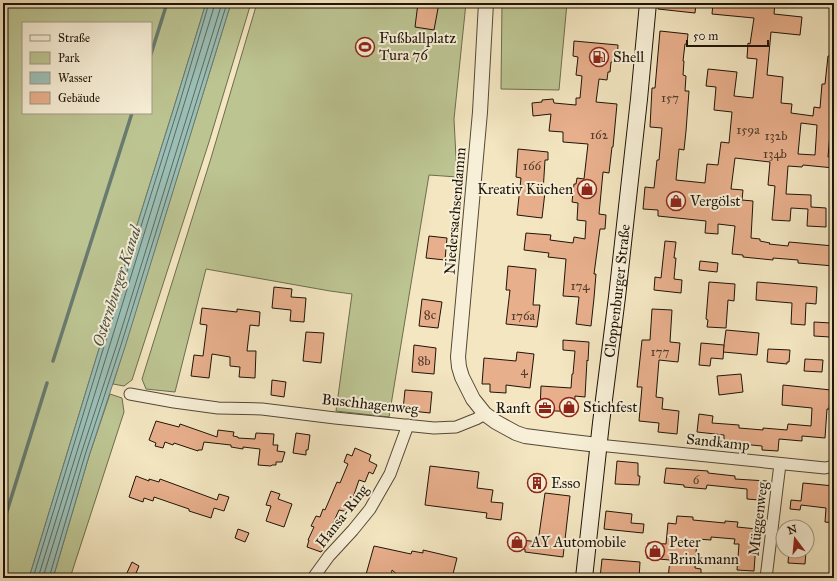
<svg xmlns="http://www.w3.org/2000/svg" width="837" height="581" viewBox="0 0 837 581" font-family="'IM FELL Great Primer',serif">
	<style>
		.green { fill: #bcc492; stroke: #6e6c4d; fill-rule: evenodd }
		.water { fill: #9bbfb6; stroke: #697b70 }
		.lines { fill: none; stroke-linecap: round; stroke-linejoin: round }
		.shore { stroke: #5d6a5f; stroke-width: 1 }
		.stream { stroke: #697b70; stroke-width: 3.5 }
		.building { fill: #e8af8c; stroke: #1f1408; fill-rule: evenodd }
		.minor-casing { stroke: #544836; stroke-width: 13 }
		.tertiary-casing { stroke: #544836; stroke-width: 16 }
		.secondary-casing { stroke: #1f1408; stroke-width: 18 }
		.minor { stroke: #f7efd7; stroke-width: 11 }
		.tertiary { stroke: #f7efd7; stroke-width: 14 }
		.secondary { stroke: #f7efd7; stroke-width: 16 }
		.labels { text-anchor: middle; stroke-width: 4; stroke-linejoin: round; paint-order: stroke }
		.number-label { font-size: 13px; fill: #513b29 }
		.poi-label { font-size: 15px; fill: #1f1408; stroke: #f7efd7; text-anchor: start }
		.street-label { font-size: 15px; fill: #1f1408; stroke: #f7efd7 }
		.water-label { font-size: 16px; font-style: italic; fill: #4a5045; stroke: #f7efd7 }
	</style>
	<rect width="100%" height="100%" fill="#f3e6c1"/>
	<filter id="stains"><feTurbulence type="fractalNoise" baseFrequency=".005" numOctaves="4"/><feColorMatrix values="0 0 0 0 .2 0 0 0 0 .09 0 0 0 0 .02 0 0 0 .5 -.17"/></filter>
	<radialGradient id="worn" r=".72"><stop offset=".6" stop-color="#630" stop-opacity="0"/><stop offset="1" stop-color="#630" stop-opacity=".3"/></radialGradient>
	<g class="green">
		<path d="M3,3H206L175,104L128,254L29,578H3ZM23,23H151V113H23Z"/>
		<polygon points="231,3 251,3 209,142 132,380 124,386 113,384"/>
		<polygon points="257,3 466,3 454,119 457,177 429,175 389,417 336,411 352,294 330,291 206,269 175,392 146,389 142,379 211,158"/>
		<polygon points="502,3 567,3 559,90 501,89"/>
		<polygon points="110,394 122,398 124,412 70,578 53,578 89,456"/>
	</g>
	<polygon class="water" points="206,3 231,3 125,347 89,456 53,578 29,578 128,254 175,104"/>
	<g class="lines">
		<g class="shore">
			<polyline points="33,578 132,255 179,105 209,3"/>
			<polyline points="38,578 214,7 214,3"/>
			<polyline points="44,578 44,574 81,454 117,344 222,3"/>
			<polyline points="49,578 85,455 121,345 227,3"/>
		</g>
		<g class="stream">
			<polyline points="151,54 167,3"/>
			<polyline points="53,361 132,113"/>
			<polyline points="3,524 47,383"/>
		</g>
	</g>
	<g class="building">
		<polygon points="418,3 439,3 434,30 415,27"/>
		<polygon points="659,3 696,3 695,13 658,9"/>
		<path d="M713,3H775L774,14L802,17L800,35L771,32L767,75L783,77L781,103L792,104L791,113L813,116L814,107L820,108L822,84H825L828,56H834V123L831,122L828,157H834V168L803,165L802,167L788,166L786,194L811,195V207L826,208V227L807,226L808,209L791,208L790,221L772,220L775,186L768,185L770,162L735,158L731,189L743,190L742,200L753,201L751,238L760,239V241L770,243L769,244L788,246L789,242L834,246V266L798,263V260L773,258V260L743,257V255L732,254L735,226L718,224V234L705,233L706,221L658,216V210L643,209L645,187L654,188L657,160H659L662,128L650,127L652,88H655L660,31L688,34L687,44H685L683,61H684L683,75L686,76L685,91H689L686,131L684,150L679,149L676,180L705,183L707,164L718,165L721,142L729,143L732,112L714,110L716,87L706,86L708,69L737,72L734,96L753,98L757,59L747,58L748,43L750,44L754,18L712,14ZM801,123L817,125L815,155L798,154Z"/>
		<polygon points="574,41 618,45 617,62 611,62 610,72 608,72 607,80 599,79 596,102 617,104 613,147 612,147 609,173 603,172 599,214 606,215 605,229 600,229 594,274 596,274 594,298 591,326 576,324 579,297 563,296 566,259 548,257 549,253 524,250 526,233 551,235 550,240 573,243 574,237 585,239 586,221 577,220 578,203 572,202 574,184 576,184 577,178 584,179 588,144 563,142 563,132 549,131 551,114 533,116 532,103 542,102 542,100 553,99 554,103 576,105 576,98 580,98 582,76 576,75 578,57 573,56"/>
		<polygon points="518,149 548,152 548,160 545,160 543,192 545,192 542,218 517,215 521,178 516,177"/>
		<polygon points="429,236 447,238 445,260 426,258"/>
		<polygon points="665,241 676,242 674,258 676,258 674,279 682,280 681,293 654,290 655,277 661,278"/>
		<polygon points="700,261 718,263 717,272 699,270"/>
		<polygon points="508,266 536,269 533,305 540,305 537,327 506,324 510,290 506,290"/>
		<polygon points="709,282 735,284 734,301 728,300 726,328 707,327 708,320 706,319"/>
		<polygon points="757,282 817,287 816,304 806,303 805,325 791,324 792,303 756,300"/>
		<polygon points="274,287 292,289 291,297 306,298 304,322 290,321 291,310 272,308"/>
		<polygon points="422,299 442,302 438,328 419,326"/>
		<polygon points="202,308 237,312 237,309 260,312 259,326 250,325 247,351 256,351 255,378 239,377 240,367 230,366 230,357 212,354 209,378 191,376 194,355 203,356 207,325 200,324"/>
		<polygon points="652,309 672,310 670,342 680,343 678,362 659,360 656,397 663,398 662,409 679,411 677,434 658,432 659,423 639,421 642,387 637,387 642,340 650,340"/>
		<polygon points="814,322 831,323 830,337 814,336"/>
		<polygon points="726,330 759,333 757,355 723,352"/>
		<polygon points="306,332 324,333 321,363 303,361"/>
		<polygon points="563,340 589,342 588,361 587,360 585,397 575,396 574,412 540,410 541,386 571,388 572,374 573,374 575,351 563,350"/>
		<polygon points="701,343 724,345 723,359 711,358 710,366 699,365"/>
		<polygon points="414,345 436,348 434,374 412,372"/>
		<polygon points="768,349 790,350 789,362 787,362 787,364 767,362"/>
		<polygon points="517,352 534,354 530,388 506,385 506,393 490,392 490,384 482,384 484,358 516,361"/>
		<polygon points="805,359 823,360 822,372 804,371"/>
		<polygon points="741,374 743,392 719,395 717,376"/>
		<polygon points="272,380 286,382 284,397 271,395"/>
		<polygon points="783,385 831,390 829,409 827,409 825,438 802,436 802,441 779,439 778,451 762,450 762,446 741,444 741,442 724,441 724,435 697,432 699,414 713,416 712,423 739,425 739,428 763,430 763,428 787,430 788,424 811,426 812,408 782,405"/>
		<polygon points="405,390 432,392 430,413 403,410"/>
		<polygon points="156,421 179,427 180,424 217,437 218,430 234,432 233,436 238,437 238,438 255,439 256,433 274,434 273,445 278,445 277,451 285,452 282,462 276,462 276,465 272,465 271,466 258,465 260,449 243,447 243,449 231,447 231,445 204,442 202,450 198,450 198,451 174,443 173,445 165,442 163,448 155,446 156,443 149,440"/>
		<polygon points="296,433 310,435 308,450 306,450 306,455 293,453"/>
		<polygon points="355,448 371,455 369,461 377,465 373,474 369,472 365,482 359,480 348,512 339,510 330,530 332,531 328,543 321,552 307,547 309,540 308,540 314,527 311,526 316,516 320,517 323,509 325,510 337,482 340,483 348,464 344,462 347,454 352,456"/>
		<polygon points="617,461 638,463 638,476 640,476 639,485 615,484"/>
		<polygon points="430,466 479,472 477,488 493,490 491,502 503,503 501,520 486,518 487,513 425,505"/>
		<polygon points="666,468 708,471 708,473 735,476 735,479 767,481 766,495 759,494 759,500 747,499 747,489 707,485 706,489 684,487 684,485 664,483"/>
		<polygon points="533,474 543,475 541,492 531,491"/>
		<polygon points="136,476 149,481 149,479 159,482 160,479 217,500 219,494 229,497 224,511 214,508 211,518 189,511 189,509 154,497 153,501 144,498 143,502 129,497"/>
		<polygon points="803,483 834,486 834,523 825,522 826,508 801,505 800,510 790,509 791,500 801,501"/>
		<polygon points="271,491 280,494 278,499 292,504 284,527 266,521 271,506 266,505"/>
		<polygon points="545,493 570,496 563,557 525,552 525,549 511,548 513,534 522,535 522,540 538,542"/>
		<polygon points="606,511 632,514 631,523 644,524 643,533 604,529"/>
		<polygon points="677,516 693,517 693,520 725,523 725,521 738,522 737,527 757,529 754,571 737,570 739,544 734,544 735,539 711,537 711,540 697,539 695,568 701,569 701,578 668,578 670,560 647,558 648,543 666,544 668,523 676,524"/>
		<polygon points="238,529 249,533 245,542 235,538"/>
		<polygon points="374,546 411,554 412,551 423,553 423,550 457,558 452,578 443,578 432,575 431,578 401,578 392,570 391,578 365,578"/>
		<polygon points="789,551 806,552 805,564 788,563"/>
		<polygon points="602,559 640,562 639,578 600,578"/>
		<polygon points="132,562 139,566 134,578 126,575"/>
	</g>
	<g class="lines">
		<defs>
			<g id="minor">
				<polyline points="130,394 174,402 218,408 262,409 335,418 434,428 456,427 476,419 485,414"/>
				<polyline points="598,445 825,468 834,466"/>
				<polyline points="313,578 329,556 353,530 370,509 390,474 408,425"/>
				<polyline points="766,578 780,464"/>
			</g>
			<polyline id="tertiary" points="486,3 480,112 458,357 459,367 462,377 473,399 485,414 496,422 516,433 525,436 564,441 598,445"/>
			<g id="secondary">
				<path id="s1" d="M584,578L601,423L617,297L639,99L648,3"/>
			</g>
		</defs>
		<use href="#minor" class="minor-casing"/>
		<use href="#tertiary" class="tertiary-casing"/>
		<use href="#secondary" class="secondary-casing"/>
		<use href="#minor" class="minor"/>
		<use href="#tertiary" class="tertiary"/>
		<use href="#secondary" class="secondary"/>
	</g>
	<defs>
		<symbol id="stadium-ring" viewBox="-11 -11 22 22"><circle r="9.5" fill="#f7efd7" stroke="#8f2418" stroke-width="1.5"/><path d="M0-5a6.5 5 0 1 0 0 10a6.5 5 0 1 0 0-10ZM-3.5-1.8h7v3.6h-7Z" fill="#8f2418"/></symbol>
		<symbol id="fuel-ring" viewBox="-11 -11 22 22"><circle r="9.5" fill="#f7efd7" stroke="#8f2418" stroke-width="1.5"/><path d="M-5.5-6h7V0h2V4h1.3V-2.5L3-4.5l.8-.8L6-3V5H2.5V1h-1V6h-7ZM-4.2-4.7v3.2H.2V-4.7Z" fill="#8f2418"/></symbol>
		<symbol id="shop-ring" viewBox="-11 -11 22 22"><circle r="9.5" fill="#f7efd7" stroke="#8f2418" stroke-width="1.5"/><path d="M-5-2.5h2.3a2.7 3.5 0 0 1 5.4 0H5L5.5 6h-11ZM-1.5-2.5h3a1.5 2.3 0 0 0-3 0Z" fill="#8f2418"/></symbol>
		<symbol id="office-ring" viewBox="-11 -11 22 22"><circle r="9.5" fill="#f7efd7" stroke="#8f2418" stroke-width="1.5"/><path d="M-6-3h4V-5.5h4V-3h4V5H-6ZM-1-4.5V-3h2v-1.5ZM-6 0V1H6V0Z" fill="#8f2418"/></symbol>
		<symbol id="building-ring" viewBox="-11 -11 22 22"><circle r="9.5" fill="#f7efd7" stroke="#8f2418" stroke-width="1.5"/><path d="M-4-6H4V6H1V3H-1V6H-4ZM-2.5-4.3h1.7v1.8h-1.7ZM.8-4.3h1.7v1.8H.8ZM-2.5-1h1.7V.8h-1.7ZM.8-1h1.7V.8H.8Z" fill="#8f2418"/></symbol>
	</defs>
	<g fill-rule="evenodd">
		<use href="#stadium-ring" x="354" y="36" width="22" height="22"/>
		<use href="#fuel-ring" x="588" y="46" width="22" height="22"/>
		<use href="#shop-ring" x="576" y="178" width="22" height="22"/>
		<use href="#shop-ring" x="665" y="190" width="22" height="22"/>
		<use href="#shop-ring" x="558" y="396" width="22" height="22"/>
		<use href="#office-ring" x="534" y="397" width="22" height="22"/>
		<use href="#building-ring" x="526" y="472" width="22" height="22"/>
		<use href="#shop-ring" x="506" y="531" width="22" height="22"/>
		<use href="#shop-ring" x="644" y="540" width="22" height="22"/>
	</g>
	<g class="labels">
		<g class="number-label">
			<text x="670" y="102">157</text>
			<text x="748" y="134">159a</text>
			<text x="599" y="139">162</text>
			<text x="776" y="140">132b</text>
			<text x="775" y="158">134b</text>
			<text x="532" y="170">166</text>
			<text x="580" y="290">174</text>
			<text x="430" y="319">8c</text>
			<text x="523" y="320">176a</text>
			<text x="660" y="356">177</text>
			<text x="424" y="365">8b</text>
			<text x="524" y="375">4</text>
			<text x="696" y="484">6</text>
		</g>
		<g class="poi-label">
			<text x="379" y="43">Fußballplatz<tspan x="379" dy="17">Tura 76</tspan></text>
			<text x="613" y="62">Shell</text>
			<text x="573" y="194" text-anchor="end">Kreativ Küchen</text>
			<text x="690" y="206">Vergölst</text>
			<text x="583" y="412">Stichfest</text>
			<text x="531" y="413" text-anchor="end">Ranft</text>
			<text x="551" y="488">Esso</text>
			<text x="531" y="547">AY Automobile</text>
			<text x="669" y="547">Peter<tspan x="669" dy="17">Brinkmann</tspan></text>
		</g>
		<g class="street-label">
			<text transform="translate(455 211) rotate(-85)" y="5">Niedersachsendamm</text>
			<text dy="5" stroke="none"><textPath href="#s1" startOffset="289">Cloppenburger Straße</textPath></text>
			<text transform="translate(370 404) rotate(6)" y="5">Buschhagenweg</text>
			<text transform="translate(718 442) rotate(6)" y="5">Sandkamp</text>
			<text transform="translate(342 516) rotate(-52)" y="5">Hansa-Ring</text>
			<text transform="translate(758 519) rotate(-83)" y="5">Müggenweg</text>
		</g>
		<g class="water-label">
			<text transform="translate(116 286) rotate(-72)" y="6">Osternburger Kanal</text>
		</g>
	</g>
	<rect width="837" height="581" fill="none" stroke="#f3e6c1" stroke-width="16"/>
	<rect x="4" y="4" width="829" height="573" fill="none" stroke="#1f1408" stroke-width="2"/>
	<rect x="8" y="8" width="821" height="565" fill="none" stroke="#1f1408"/>
	<rect x="22" y="22" width="130" height="92" fill="#f7efd7" stroke="#a19784"/>
	<rect x="30" y="35" width="20" height="6" fill="#f7efd7" stroke="#a19784"/>
	<text x="58" y="42" font-size="12" fill="#1f1408">Straße</text>
	<rect x="30" y="52" width="20" height="12" fill="#bcc492" stroke="#a19784"/>
	<text x="58" y="62" font-size="12" fill="#1f1408">Park</text>
	<rect x="30" y="72" width="20" height="12" fill="#9bbfb6" stroke="#a19784"/>
	<text x="58" y="82" font-size="12" fill="#1f1408">Wasser</text>
	<rect x="30" y="92" width="20" height="12" fill="#e8af8c" stroke="#a19784"/>
	<text x="58" y="102" font-size="12" fill="#1f1408">Gebäude</text>
	<g transform="translate(795 539) rotate(344)"><circle r="19" fill="#f7efd7" stroke="#a19784"/>
	<path d="M0-3L7 15L0 10L-7 15Z" fill="#8f2418"/>
	<text y="-6" font-size="11" font-weight="bold" text-anchor="middle" fill="#1f1408">N</text>
	</g>
	<path d="M687 40v6h81v-6" fill="none" stroke="#1f1408" stroke-width="2"/>
	<text x="693" y="40" font-size="12" fill="#1f1408" stroke="#f7efd7" stroke-width="3" paint-order="stroke">50 m</text>
	<rect width="100%" height="100%" filter="url(#stains)"/>
	<rect width="100%" height="100%" fill="url(#worn)"/>
</svg>
